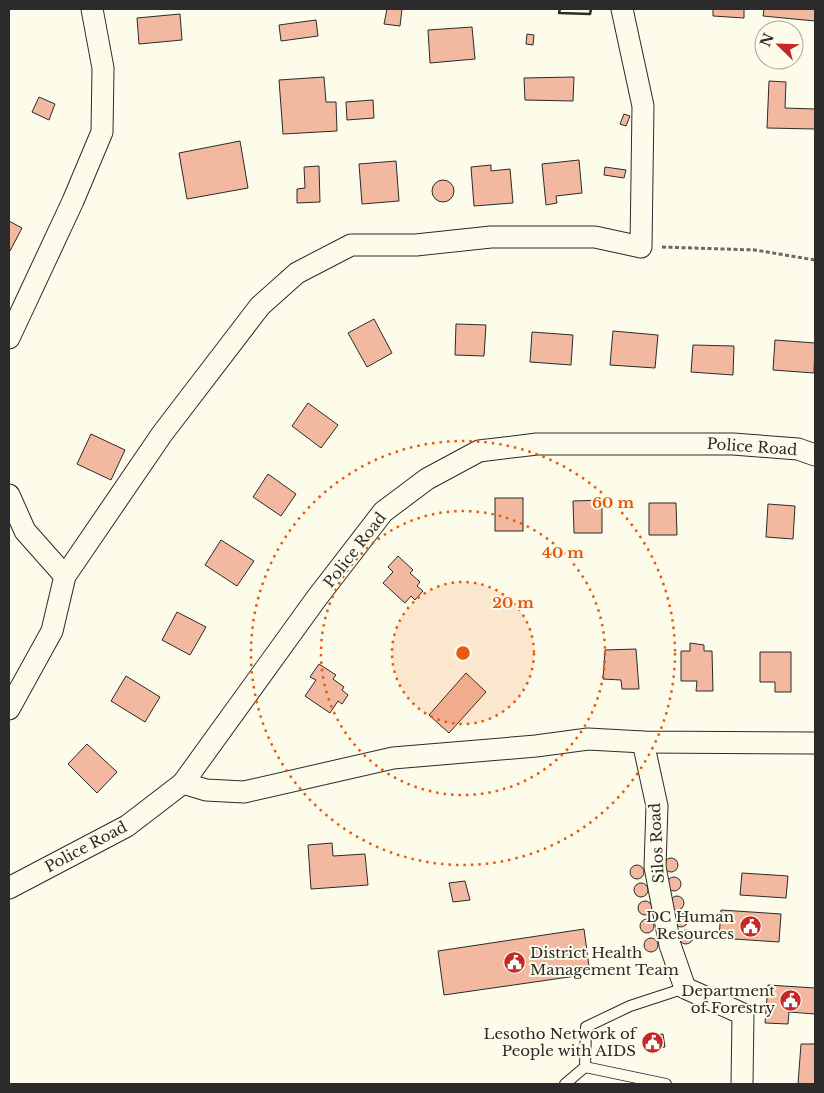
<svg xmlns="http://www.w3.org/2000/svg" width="824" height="1093" viewBox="0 0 824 1093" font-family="'Libre Baskerville',serif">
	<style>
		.building { fill: #f2b8a0; stroke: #2b2b2b }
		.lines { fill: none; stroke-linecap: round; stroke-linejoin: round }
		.service-casing { stroke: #2b2b2b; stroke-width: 12 }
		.minor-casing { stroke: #2b2b2b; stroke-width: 23 }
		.path { stroke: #6a6964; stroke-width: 3; stroke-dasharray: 4 2.5; stroke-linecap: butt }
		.service { stroke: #fdfbea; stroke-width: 10 }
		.minor { stroke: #fdfbea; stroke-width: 21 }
		.wall { stroke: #2b2b2b; stroke-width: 2.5 }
		.ring { fill: none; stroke: #e8590c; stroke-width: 2.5; stroke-dasharray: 2.5 5 }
		.labels { text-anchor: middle; stroke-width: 4; stroke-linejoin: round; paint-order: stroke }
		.street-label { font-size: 15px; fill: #2b2b2b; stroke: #fdfbea }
		.poi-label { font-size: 15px; fill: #2b2b2b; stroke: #fdfbea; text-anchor: end }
		.centre { fill: #e8590c; stroke: #fdfbea; stroke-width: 2.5 }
		.ring-label { font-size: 15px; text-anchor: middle; font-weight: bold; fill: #e8590c; stroke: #fdfbea; stroke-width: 4; stroke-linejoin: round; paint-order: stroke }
	</style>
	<rect width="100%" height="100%" fill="#fdfbea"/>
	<g class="building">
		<polygon points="387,9 402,9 400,26 384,24"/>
		<polygon points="713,9 744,9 744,18 713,16"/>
		<polygon points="764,9 815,9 815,21 763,16"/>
		<polygon points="180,14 182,40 139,44 137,18"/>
		<polygon points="316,20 318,36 281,41 279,25"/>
		<polygon points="472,27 475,59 430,63 428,30"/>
		<polygon points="527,34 534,35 533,45 526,44"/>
		<polygon points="324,77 326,102 336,102 337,131 283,134 279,80"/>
		<polygon points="574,77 573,101 525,100 524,78"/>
		<polygon points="769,81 786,82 785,108 815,109 815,129 767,128"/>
		<polygon points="39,97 55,104 49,120 32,112"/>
		<polygon points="373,100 374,118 347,120 346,102"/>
		<polygon points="624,114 630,116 626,126 620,124"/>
		<polygon points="240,141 248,188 187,199 179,153"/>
		<polygon points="579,160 582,193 556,196 557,203 546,205 542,164"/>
		<polygon points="396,161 399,201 362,204 359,164"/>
		<polygon points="491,165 491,171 510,169 513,203 474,206 471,167"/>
		<polygon points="319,166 320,202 297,203 297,189 305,188 304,167"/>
		<polygon points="605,167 626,170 624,178 604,175"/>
		<circle cx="443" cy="191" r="11"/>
		<polygon points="9,221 22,228 10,251 9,250"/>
		<polygon points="374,319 392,353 367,367 348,333"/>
		<polygon points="456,324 486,325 484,356 455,355"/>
		<polygon points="613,331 658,335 655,368 610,365"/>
		<polygon points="532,332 573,335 571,365 530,362"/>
		<polygon points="775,340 815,343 814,373 773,370"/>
		<polygon points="693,345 734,346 733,375 691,372"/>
		<polygon points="308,403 338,425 321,448 292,426"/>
		<polygon points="91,434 125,450 111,480 77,464"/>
		<polygon points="268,474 296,494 281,516 253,497"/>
		<rect x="495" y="498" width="28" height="33"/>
		<polygon points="602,500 602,533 574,533 573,501"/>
		<polygon points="649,503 676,503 677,535 649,535"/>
		<polygon points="768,504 795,506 793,539 766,537"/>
		<polygon points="221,540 254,561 237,586 205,565"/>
		<polygon points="398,556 413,570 410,573 420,582 417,586 423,591 415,600 411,596 405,603 383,583 393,572 388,567"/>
		<polygon points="177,612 206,627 190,655 162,640"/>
		<polygon points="690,643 704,645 704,651 712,651 713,691 696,691 697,681 681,681 681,651 690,651"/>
		<polygon points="636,649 639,689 622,689 621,680 603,679 605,650"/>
		<polygon points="760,652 791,652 791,692 775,692 775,682 760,682"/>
		<polygon points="319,664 336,675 333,679 344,687 342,690 348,695 342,704 338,701 330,713 305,696 316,680 310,677"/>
		<polygon points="466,673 486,692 449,733 429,715"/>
		<polygon points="126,676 160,697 145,722 111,701"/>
		<polygon points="87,744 117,772 97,793 68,764"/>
		<polygon points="332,843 333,856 365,854 368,885 311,889 308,845"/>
		<circle cx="671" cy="865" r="7"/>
		<circle cx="637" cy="872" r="7"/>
		<polygon points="742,873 788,876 786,898 740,895"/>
		<circle cx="674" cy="884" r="7"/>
		<polygon points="465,881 470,900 453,902 449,883"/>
		<circle cx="641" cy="890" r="7"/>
		<circle cx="677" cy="903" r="7"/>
		<circle cx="645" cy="908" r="7"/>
		<polygon points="721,910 781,914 779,942 719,938"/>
		<circle cx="681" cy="920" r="7"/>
		<circle cx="647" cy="926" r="7"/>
		<polygon points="584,929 590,974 444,995 438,951"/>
		<circle cx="686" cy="937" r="7"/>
		<circle cx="651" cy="945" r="7"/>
		<polygon points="768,985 815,988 815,1014 789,1012 788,1024 765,1023"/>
		<polygon points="663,1034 665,1047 645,1050 643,1037"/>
		<polygon points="801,1044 815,1044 815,1084 798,1084"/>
	</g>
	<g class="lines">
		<defs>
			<g id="service">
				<polyline points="585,1067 666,1084"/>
				<polyline points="565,1084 585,1067 586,1027 630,1006 685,988"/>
			</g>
			<g id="minor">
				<polyline points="9,338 73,201 102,132 103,68 92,9"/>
				<polyline points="9,495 25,531 65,576"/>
				<polyline points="9,709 52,631 65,576 162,434 260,306 297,273 351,245 416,245 491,237 595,237 641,247 643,106 622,9"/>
				<polyline points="643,742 657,806 655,867 670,945 685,988 743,1014 742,1084"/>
				<polyline points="183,783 206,790 244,792 393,758 536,746 588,739 643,742 815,743"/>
				<polyline points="9,888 127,826 183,783 316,599 383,512 427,479 479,451 537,444 733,444 798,449 815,455"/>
			</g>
		</defs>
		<use href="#service" class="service-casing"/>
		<use href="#minor" class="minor-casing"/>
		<polyline class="path" points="662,247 755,250 815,260"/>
		<use href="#service" class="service"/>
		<use href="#minor" class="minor"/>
		<polyline class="wall" points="560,9 559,13 590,14 591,9"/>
	</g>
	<circle cx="463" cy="653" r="71" fill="#e8590c" fill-opacity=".12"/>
	<g class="ring">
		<circle cx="463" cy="653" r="71"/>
		<circle cx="463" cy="653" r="142"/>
		<circle cx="463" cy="653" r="212"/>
	</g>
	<defs>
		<symbol id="civic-disc" viewBox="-11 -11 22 22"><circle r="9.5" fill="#c62828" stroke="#fdfbea"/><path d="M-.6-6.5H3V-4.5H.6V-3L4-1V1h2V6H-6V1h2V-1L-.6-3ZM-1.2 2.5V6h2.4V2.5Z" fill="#fff"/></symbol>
	</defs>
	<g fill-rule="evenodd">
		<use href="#civic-disc" x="738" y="914" width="25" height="25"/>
		<use href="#civic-disc" x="502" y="950" width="25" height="25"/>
		<use href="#civic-disc" x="778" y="988" width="25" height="25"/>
		<use href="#civic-disc" x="640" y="1030" width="25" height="25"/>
	</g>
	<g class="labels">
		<g class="street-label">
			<text transform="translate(752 447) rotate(4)" y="5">Police Road</text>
			<text transform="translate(355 550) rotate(-52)" y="5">Police Road</text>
			<text transform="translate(657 843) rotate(-93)" y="5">Silos Road</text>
			<text transform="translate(86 847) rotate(-28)" y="5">Police Road</text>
		</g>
		<g class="poi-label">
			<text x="734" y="922">DC Human<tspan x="734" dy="17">Resources</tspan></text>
			<text x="530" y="958" text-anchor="start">District Health<tspan x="530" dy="17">Management Team</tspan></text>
			<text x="775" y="996">Department<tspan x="775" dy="17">of Forestry</tspan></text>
			<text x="636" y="1039">Lesotho Network of<tspan x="636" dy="17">People with AIDS</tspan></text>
		</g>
	</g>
	<circle cx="463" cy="653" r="8" class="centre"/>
	<g class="ring-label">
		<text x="613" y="508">60 m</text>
		<text x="563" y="558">40 m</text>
		<text x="513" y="608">20 m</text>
	</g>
	<rect width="824" height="1093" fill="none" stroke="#2b2b2b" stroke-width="20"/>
	<g transform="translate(779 45) rotate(293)"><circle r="24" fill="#fdfbea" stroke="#a9a89e"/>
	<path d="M0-4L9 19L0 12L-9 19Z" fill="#c62828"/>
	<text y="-8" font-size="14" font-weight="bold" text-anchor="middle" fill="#2b2b2b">N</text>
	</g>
</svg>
